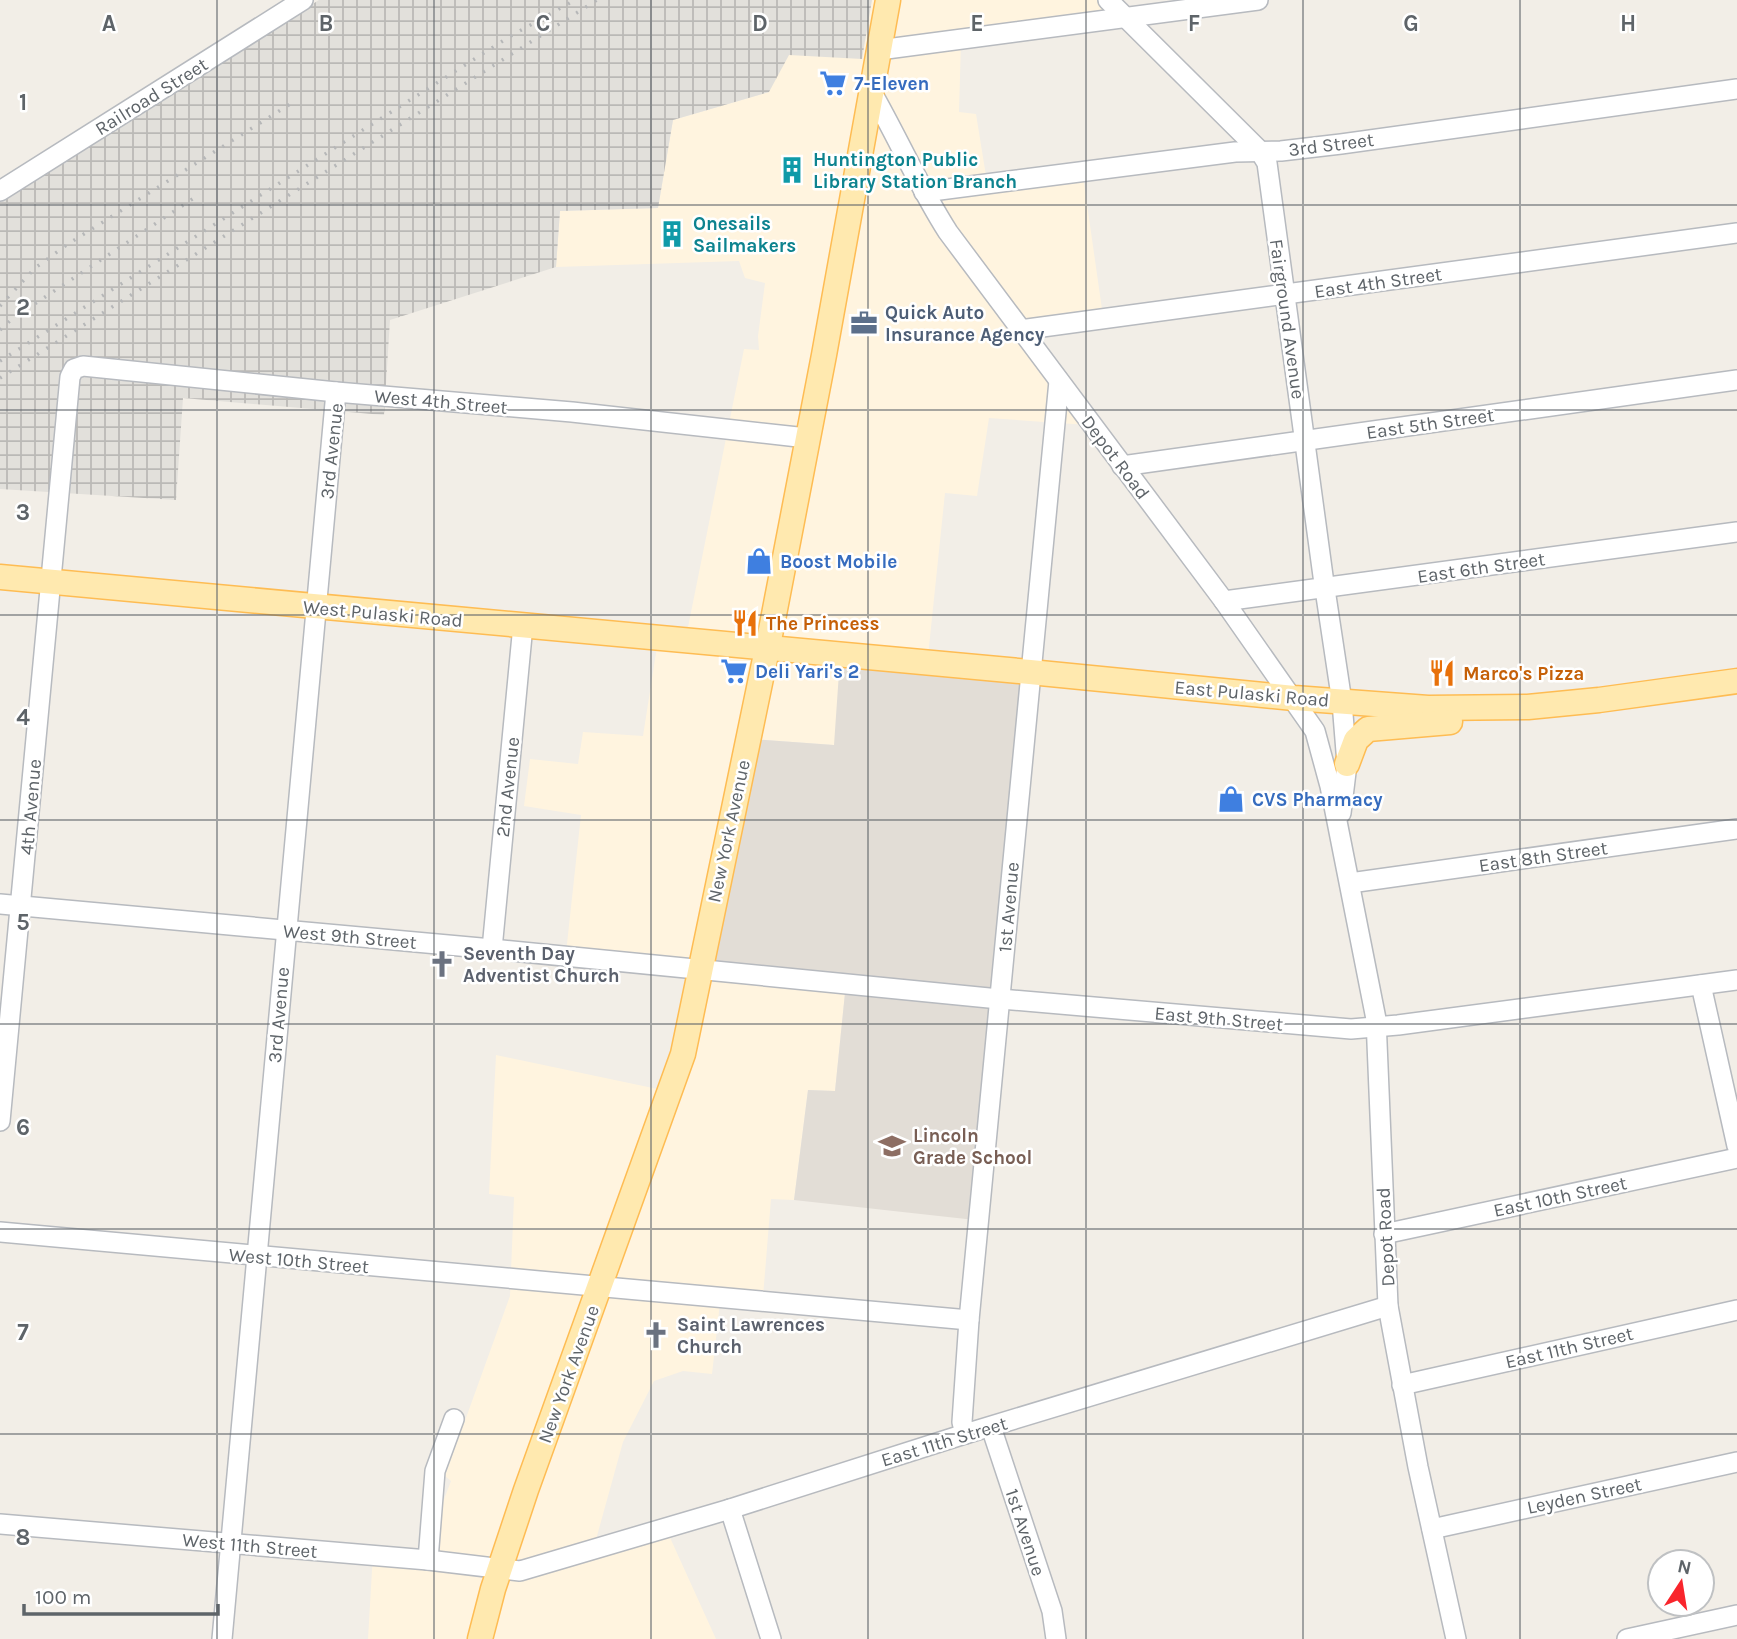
<svg xmlns="http://www.w3.org/2000/svg" width="1737" height="1639" viewBox="0 0 1737 1639" font-family="Karla,sans-serif">
	<style>
		.commercial { fill: #fff4df }
		.industrial { fill: url(#industrial-grid) }
		.education { fill: #e2ddd6 }
		.lines { fill: none; stroke-linecap: round; stroke-linejoin: round }
		.minor-casing { stroke: #b7babf; stroke-width: 22 }
		.major-casing { stroke: #febc53; stroke-width: 27 }
		.minor { stroke: #fff; stroke-width: 19 }
		.major { stroke: #ffe9af; stroke-width: 24 }
		.rail { stroke: #b6b7b8; stroke-width: 3.5; stroke-dasharray: 2 9; stroke-linecap: butt }
		.grid { fill: none; stroke: #5e6469; stroke-width: 2; stroke-opacity: 0.55 }
		.labels { text-anchor: middle; stroke-width: 5; stroke-linejoin: round; paint-order: stroke }
		.shop-label { font-size: 19px; font-weight: bold; fill: #366cbe; stroke: #fff; text-anchor: start }
		.street-label { font-size: 19px; fill: #5e6469; stroke: #fff }
		.culture-label { font-size: 19px; font-weight: bold; fill: #0d838f; stroke: #fff; text-anchor: start }
		.service-label { font-size: 19px; font-weight: bold; fill: #4e5e75; stroke: #fff; text-anchor: start }
		.food-label { font-size: 19px; font-weight: bold; fill: #c56008; stroke: #fff; text-anchor: start }
		.worship-label { font-size: 19px; font-weight: bold; fill: #5b616d; stroke: #fff; text-anchor: start }
		.education-label { font-size: 19px; font-weight: bold; fill: #785e54; stroke: #fff; text-anchor: start }
		.grid-label { font-size: 23px; text-anchor: middle; font-weight: bold; fill: #5e6469; stroke: #fff; stroke-width: 5; stroke-linejoin: round; paint-order: stroke }
	</style>
	<defs>
		<pattern id="industrial-grid" width="8" height="8" patternUnits="userSpaceOnUse" patternTransform="scale(1.75)"><rect width="8" height="8" fill="#e2e0db"/><path d="M0 4h8M4 0v8" fill="none" stroke="#bab9b6"/></pattern>
	</defs>
	<rect width="100%" height="100%" fill="#f2eee7"/>
	<polygon class="commercial" points="791,0 1113,0 1128,15 961,42 959,112 976,114 987,182 1082,169 1103,316 1017,329 1087,425 989,418 977,496 945,493 927,666 834,745 751,739 846,983 835,1091 808,1090 794,1200 771,1199 763,1297 721,1294 712,1374 683,1371 654,1381 623,1442 592,1554 667,1531 716,1639 368,1639 373,1553 431,1557 435,1523 451,1481 445,1476 510,1296 514,1197 489,1194 496,1055 667,1091 698,968 566,953 581,815 524,806 530,759 578,764 583,732 643,736 658,640 685,642 744,349 759,350 758,336 765,283 745,278 739,261 556,267 560,211 658,208 673,120 769,92"/>
	<polygon class="industrial" points="319,0 872,0 862,59 789,55 769,92 673,120 658,208 560,211 556,267 390,320 384,415 183,398 176,500 0,489 0,201"/>
	<polygon class="education" points="840,658 1028,673 975,1220 794,1200 808,1090 835,1091 846,983 701,968 751,739 834,745"/>
	<g class="lines">
		<defs>
			<g id="minor">
				<polyline points="1108,0 1259,150 1267,163 1323,576 1342,702 1347,764 1341,813"/>
				<polyline points="879,50 1258,0"/>
				<path d="M871,91C898,138 919,187 948,232L1224,601L1315,731L1330,786L1376,1019L1388,1306L1418,1467L1456,1639"/>
				<polyline points="0,191 303,0"/>
				<polyline points="924,192 1235,152 1281,151 1341,144 1737,89"/>
				<polyline points="1020,330 1737,233"/>
				<polyline points="1122,466 1737,380"/>
				<polyline points="1224,601 1737,532"/>
				<polyline points="1350,883 1737,829"/>
				<polyline points="0,904 492,949 989,998 1351,1029 1398,1025 1737,980"/>
				<polyline points="492,949 523,625"/>
				<polyline points="1701,985 1737,1146"/>
				<polyline points="0,1121 70,377 74,369 83,366 336,392 572,412 807,438"/>
				<polyline points="0,1232 969,1320"/>
				<polyline points="1384,1234 1737,1158"/>
				<polyline points="1402,1385 1737,1310"/>
				<polyline points="991,1427 1052,1611 1056,1639"/>
				<polyline points="965,1434 962,1422 969,1320 1059,381"/>
				<polyline points="730,1509 771,1639"/>
				<polyline points="0,1524 428,1560 520,1571 730,1509 965,1434 1388,1306"/>
				<polyline points="1432,1529 1737,1462"/>
				<polyline points="428,1560 435,1471 454,1419"/>
				<polyline points="222,1639 336,392"/>
				<polyline points="1627,1639 1737,1615"/>
			</g>
			<g id="major">
				<polyline points="0,577 1030,672 1294,698 1428,708 1528,707 1599,700 1737,681"/>
				<polyline points="1347,764 1356,740 1368,729 1450,722"/>
				<polyline points="480,1639 493,1589 526,1490 683,1054 771,630 824,355 888,0"/>
			</g>
		</defs>
		<use href="#minor" class="minor-casing"/>
		<use href="#major" class="major-casing"/>
		<use href="#minor" class="minor"/>
		<use href="#major" class="major"/>
		<g class="rail">
			<polyline points="0,306 35,268 68,244 295,101"/>
			<polyline points="0,330 12,319 200,194"/>
			<polyline points="0,361 509,37 575,0"/>
			<polyline points="0,378 597,0"/>
		</g>
	</g>
	<path class="grid" d="M217,0V1639M434,0V1639M651,0V1639M868,0V1639M1086,0V1639M1303,0V1639M1520,0V1639M0,205H1737M0,410H1737M0,615H1737M0,820H1737M0,1024H1737M0,1229H1737M0,1434H1737"/>
	<defs>
		<symbol id="supermarket-bare" viewBox="-9 -9 18 18"><path d="M-6-5.5h2.5l.6 2H6L4.5 2H-2.5L-4.4-4H-6ZM-1.5 3.2a1.3 1.3 0 1 0 .1 0ZM3 3.2a1.3 1.3 0 1 0 .1 0Z" fill="#3f7fe0" stroke="#fff" stroke-width="2.5" paint-order="stroke"/></symbol>
		<symbol id="building-bare" viewBox="-9 -9 18 18"><path d="M-4-6H4V6H1V3H-1V6H-4ZM-2.5-4.3h1.7v1.8h-1.7ZM.8-4.3h1.7v1.8H.8ZM-2.5-1h1.7V.8h-1.7ZM.8-1h1.7V.8H.8Z" fill="#0f9aa8" stroke="#fff" stroke-width="2.5" paint-order="stroke"/></symbol>
		<symbol id="office-bare" viewBox="-9 -9 18 18"><path d="M-6-3h4V-5.5h4V-3h4V5H-6ZM-1-4.5V-3h2v-1.5ZM-6 0V1H6V0Z" fill="#5c6f8a" stroke="#fff" stroke-width="2.5" paint-order="stroke"/></symbol>
		<symbol id="shop-bare" viewBox="-9 -9 18 18"><path d="M-5-2.5h2.3a2.7 3.5 0 0 1 5.4 0H5L5.5 6h-11ZM-1.5-2.5h3a1.5 2.3 0 0 0-3 0Z" fill="#3f7fe0" stroke="#fff" stroke-width="2.5" paint-order="stroke"/></symbol>
		<symbol id="restaurant-bare" viewBox="-9 -9 18 18"><path d="M-5-6h1v4h1v-4h1v4h1v-4h1v5L-1.5 .5V6h-2V.5L-5-1ZM5-6V6H3V1.5H1.5Q1.5-4 5-6Z" fill="#e8710a" stroke="#fff" stroke-width="2.5" paint-order="stroke"/></symbol>
		<symbol id="church-bare" viewBox="-9 -9 18 18"><path d="M-1.2-6h2.4v3.5h3.3v2.4h-3.3V6h-2.4V-.1h-3.3v-2.4h3.3Z" fill="#6b7280" stroke="#fff" stroke-width="2.5" paint-order="stroke"/></symbol>
		<symbol id="school-bare" viewBox="-9 -9 18 18"><path d="M0-5L7-2L0 1L-7-2ZM-4 1L0 2.5L4 1V4Q0 6-4 4Z" fill="#8d6e63" stroke="#fff" stroke-width="2.5" paint-order="stroke"/></symbol>
	</defs>
	<g fill-rule="evenodd">
		<use href="#supermarket-bare" x="814" y="64" width="38" height="38"/>
		<use href="#building-bare" x="773" y="151" width="38" height="38"/>
		<use href="#building-bare" x="653" y="215" width="38" height="38"/>
		<use href="#office-bare" x="845" y="304" width="38" height="38"/>
		<use href="#shop-bare" x="740" y="542" width="38" height="38"/>
		<use href="#restaurant-bare" x="726" y="604" width="38" height="38"/>
		<use href="#supermarket-bare" x="715" y="652" width="38" height="38"/>
		<use href="#restaurant-bare" x="1423" y="654" width="38" height="38"/>
		<use href="#shop-bare" x="1212" y="780" width="38" height="38"/>
		<use href="#church-bare" x="423" y="945" width="38" height="38"/>
		<use href="#school-bare" x="873" y="1127" width="38" height="38"/>
		<use href="#church-bare" x="637" y="1316" width="38" height="38"/>
	</g>
	<g class="labels">
		<g class="shop-label">
			<text x="854" y="90">7-Eleven</text>
			<text x="780" y="568">Boost Mobile</text>
			<text x="755" y="678">Deli Yari's 2</text>
			<text x="1252" y="806">CVS Pharmacy</text>
		</g>
		<g class="street-label">
			<text transform="translate(151 96) rotate(-32)" y="7">Railroad Street</text>
			<text transform="translate(1331 144) rotate(-7)" y="7">3rd Street</text>
			<text transform="translate(1378 282) rotate(-8)" y="7">East 4th Street</text>
			<text transform="translate(1288 319) rotate(82)" y="7">Fairground Avenue</text>
			<text transform="translate(441 401) rotate(5)" y="7">West 4th Street</text>
			<text transform="translate(1430 423) rotate(-8)" y="7">East 5th Street</text>
			<text transform="translate(331 451) rotate(-84)" y="7">3rd Avenue</text>
			<text transform="translate(1116 457) rotate(53)" y="7">Depot Road</text>
			<text transform="translate(1481 567) rotate(-8)" y="7">East 6th Street</text>
			<text transform="translate(383 613) rotate(5)" y="7">West Pulaski Road</text>
			<text transform="translate(1252 693) rotate(5)" y="7">East Pulaski Road</text>
			<text transform="translate(507 787) rotate(-84)" y="7">2nd Avenue</text>
			<text transform="translate(30 807) rotate(-85)" y="7">4th Avenue</text>
			<text transform="translate(728 831) rotate(-78)" y="7">New York Avenue</text>
			<text transform="translate(1543 856) rotate(-8)" y="7">East 8th Street</text>
			<text transform="translate(1008 907) rotate(-85)" y="7">1st Avenue</text>
			<text transform="translate(350 936) rotate(5)" y="7">West 9th Street</text>
			<text transform="translate(278 1015) rotate(-85)" y="7">3rd Avenue</text>
			<text transform="translate(1219 1018) rotate(5)" y="7">East 9th Street</text>
			<text transform="translate(1560 1196) rotate(-12)" y="7">East 10th Street</text>
			<text transform="translate(1385 1237) rotate(-93)" y="7">Depot Road</text>
			<text transform="translate(299 1260) rotate(5)" y="7">West 10th Street</text>
			<text transform="translate(1569 1347) rotate(-13)" y="7">East 11th Street</text>
			<text transform="translate(568 1374) rotate(-70)" y="7">New York Avenue</text>
			<text transform="translate(944 1441) rotate(-17)" y="7">East 11th Street</text>
			<text transform="translate(1584 1495) rotate(-12)" y="7">Leyden Street</text>
			<text transform="translate(1026 1532) rotate(72)" y="7">1st Avenue</text>
			<text transform="translate(250 1545) rotate(5)" y="7">West 11th Street</text>
		</g>
		<g class="culture-label">
			<text x="813" y="166">Huntington Public<tspan x="813" dy="22">Library Station Branch</tspan></text>
			<text x="693" y="230">Onesails<tspan x="693" dy="22">Sailmakers</tspan></text>
		</g>
		<g class="service-label">
			<text x="885" y="319">Quick Auto<tspan x="885" dy="22">Insurance Agency</tspan></text>
		</g>
		<g class="food-label">
			<text x="766" y="630">The Princess</text>
			<text x="1463" y="680">Marco's Pizza</text>
		</g>
		<g class="worship-label">
			<text x="463" y="960">Seventh Day<tspan x="463" dy="22">Adventist Church</tspan></text>
			<text x="677" y="1331">Saint Lawrences<tspan x="677" dy="22">Church</tspan></text>
		</g>
		<g class="education-label">
			<text x="913" y="1142">Lincoln<tspan x="913" dy="22">Grade School</tspan></text>
		</g>
	</g>
	<g class="grid-label">
		<text x="109" y="31">A</text>
		<text x="326" y="31">B</text>
		<text x="543" y="31">C</text>
		<text x="760" y="31">D</text>
		<text x="977" y="31">E</text>
		<text x="1194" y="31">F</text>
		<text x="1411" y="31">G</text>
		<text x="1628" y="31">H</text>
		<text x="23" y="110">1</text>
		<text x="23" y="315">2</text>
		<text x="23" y="520">3</text>
		<text x="23" y="725">4</text>
		<text x="23" y="930">5</text>
		<text x="23" y="1135">6</text>
		<text x="23" y="1340">7</text>
		<text x="23" y="1545">8</text>
	</g>
	<g transform="translate(1681 1583) rotate(12)"><circle r="33" fill="#ffffff" stroke="#bfc1c3" stroke-width="2"/>
	<path d="M0-5L12 26L0 18L-12 26Z" fill="#f9252c"/>
	<text y="-10" font-size="19" font-weight="bold" text-anchor="middle" fill="#5e6469">N</text>
	</g>
	<path d="M24 1604v10h194v-10" fill="none" stroke="#5e6469" stroke-width="3.5"/>
	<text x="35" y="1604" font-size="21" fill="#5e6469" stroke="#ffffff" stroke-width="5" paint-order="stroke">100 m</text>
</svg>
